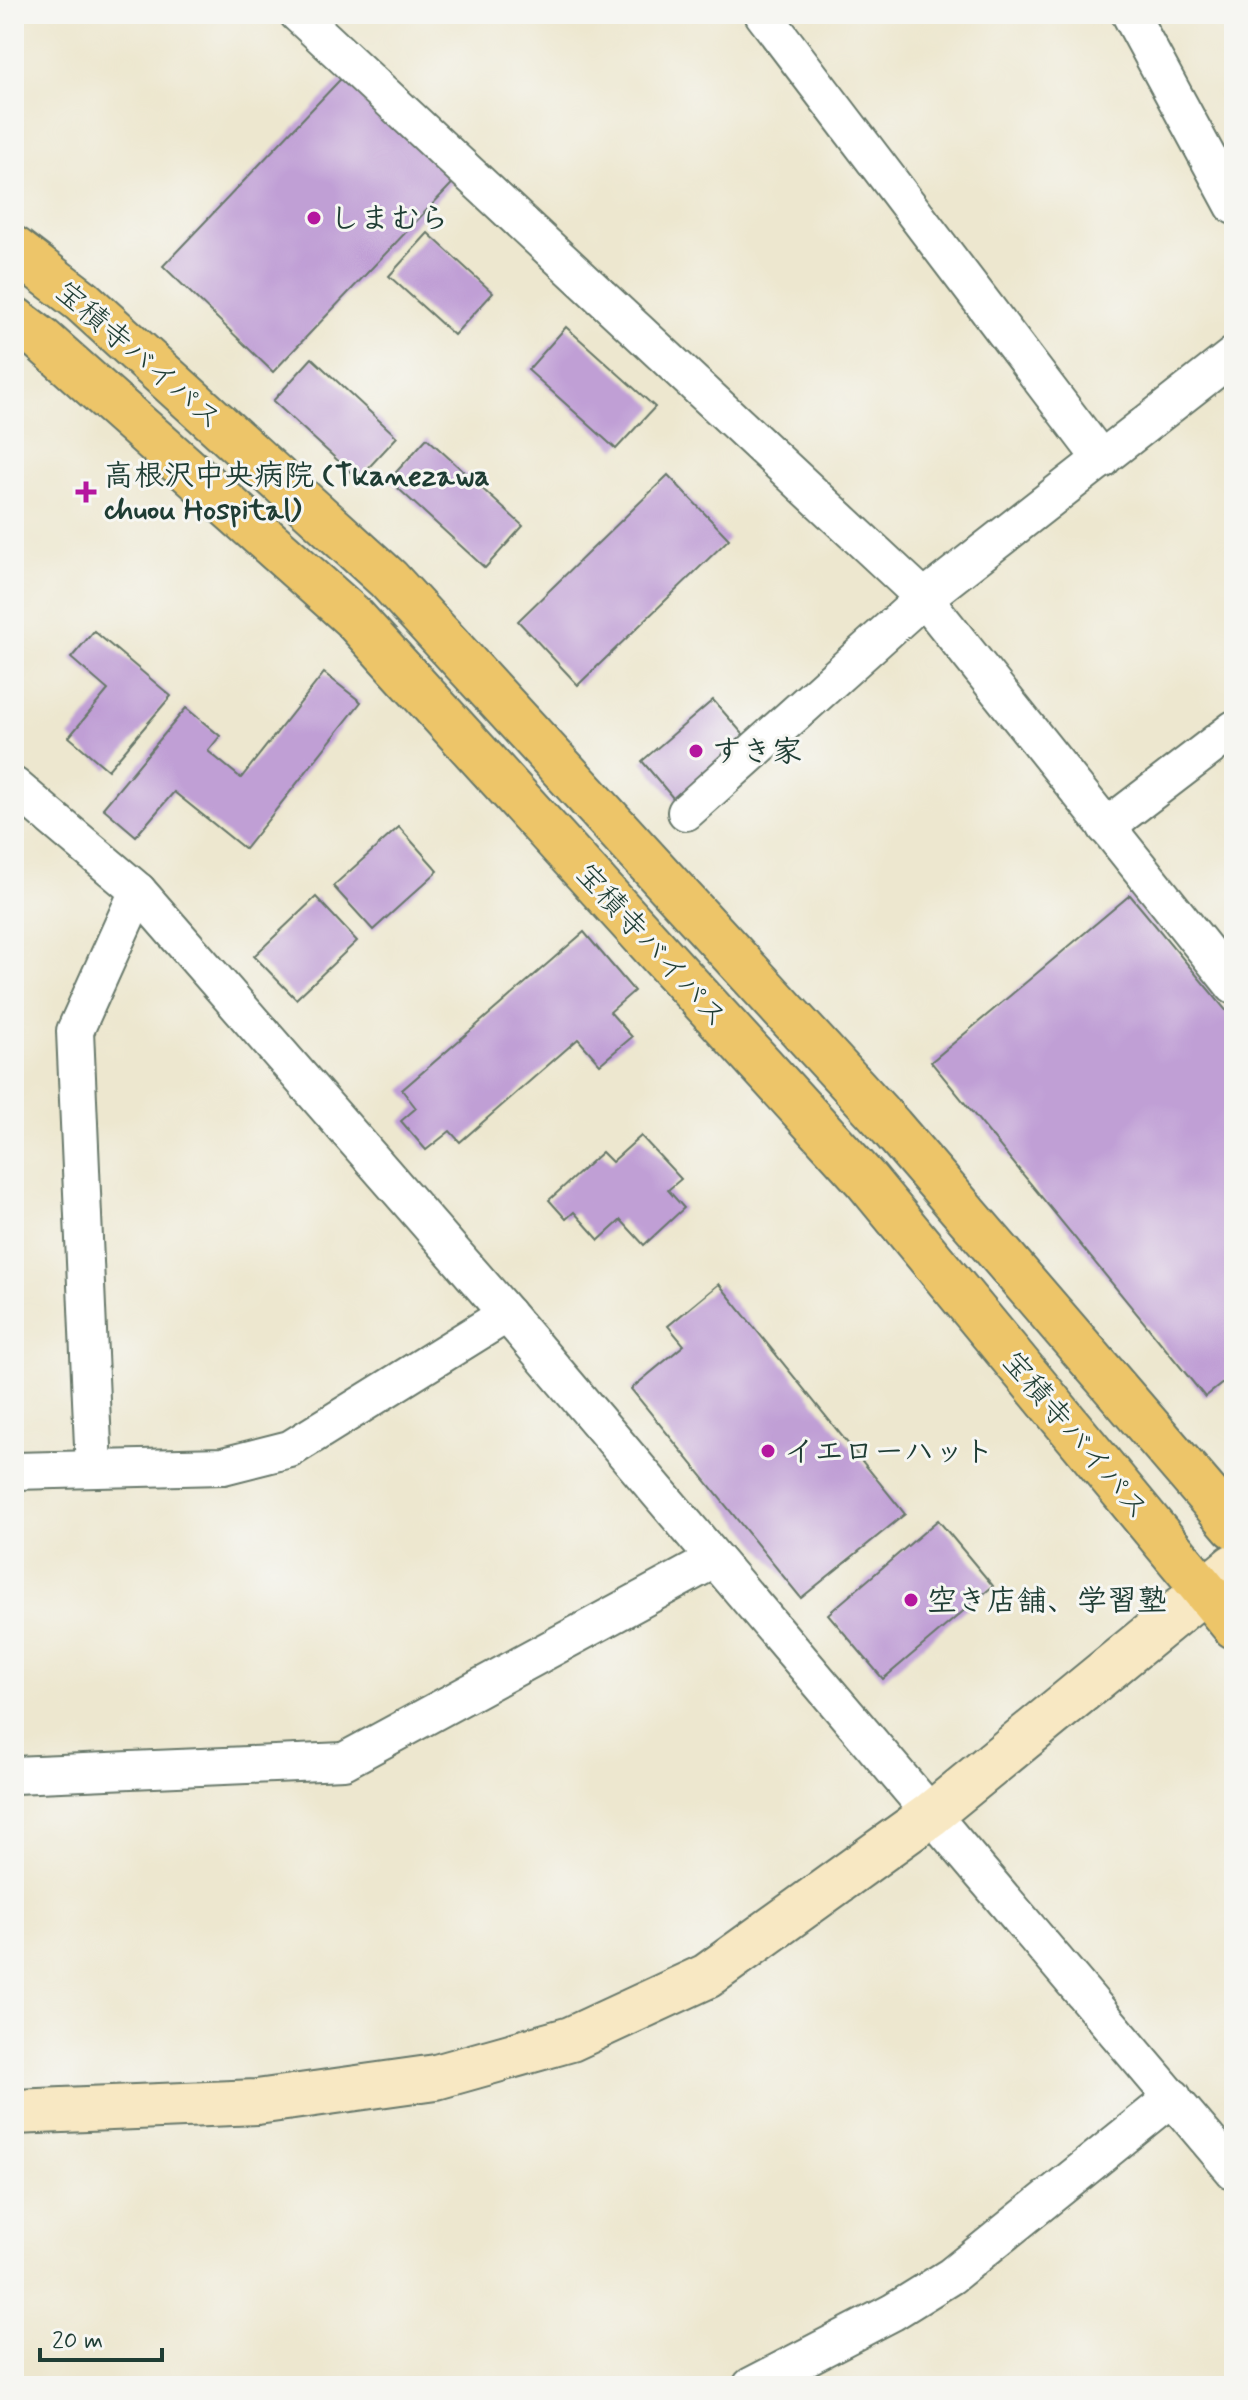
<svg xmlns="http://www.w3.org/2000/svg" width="1248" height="2400" viewBox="0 0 1248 2400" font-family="Mynerve,'Klee One',sans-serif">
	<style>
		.building { fill: #c09fd5 }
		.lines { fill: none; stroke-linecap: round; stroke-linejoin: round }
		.street-casing { stroke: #67786a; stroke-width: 40 }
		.secondary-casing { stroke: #67786a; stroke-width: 48 }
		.primary-casing { stroke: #67786a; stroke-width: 48 }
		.street { stroke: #fff; stroke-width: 36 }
		.secondary { stroke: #f8e8c3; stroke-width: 44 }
		.primary { stroke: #edc569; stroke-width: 44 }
		.poi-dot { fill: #b5179e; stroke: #f6f6f2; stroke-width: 3 }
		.labels { text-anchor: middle; stroke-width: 6; stroke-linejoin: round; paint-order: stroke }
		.poi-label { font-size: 30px; font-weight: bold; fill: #1f3d34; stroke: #f6f6f2; text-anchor: start }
		.street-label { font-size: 30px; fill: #1f3d34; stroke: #f6f6f2 }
	</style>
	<rect width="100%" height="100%" fill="#f6f6f2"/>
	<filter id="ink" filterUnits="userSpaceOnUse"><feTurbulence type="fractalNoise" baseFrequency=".0125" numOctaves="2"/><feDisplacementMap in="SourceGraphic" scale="16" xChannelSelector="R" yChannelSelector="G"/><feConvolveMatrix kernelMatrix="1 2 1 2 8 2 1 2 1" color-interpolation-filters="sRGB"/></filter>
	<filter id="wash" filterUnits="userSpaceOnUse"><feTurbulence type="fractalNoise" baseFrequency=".006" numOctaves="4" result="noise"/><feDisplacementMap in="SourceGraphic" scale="32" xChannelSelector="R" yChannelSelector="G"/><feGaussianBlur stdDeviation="1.8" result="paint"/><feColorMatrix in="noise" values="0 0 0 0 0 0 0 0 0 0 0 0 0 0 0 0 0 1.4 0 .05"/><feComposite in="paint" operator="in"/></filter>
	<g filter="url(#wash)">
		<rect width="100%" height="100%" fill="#ede7cf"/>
		<g id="blocks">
			<g class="building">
				<polygon points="355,64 465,170 273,372 163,266"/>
				<polygon points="428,233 493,293 454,335 389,276"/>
				<polygon points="566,327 655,407 616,449 528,370"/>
				<polygon points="312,358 397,437 358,479 273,401"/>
				<polygon points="427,438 523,526 485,568 389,480"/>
				<polygon points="668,475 729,539 578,685 518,621"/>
				<polygon points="94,631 171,696 108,770 69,737 108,690 71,658"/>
				<polygon points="324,673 361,702 245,849 174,792 136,836 103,808 186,708 220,736 208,751 241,778"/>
				<polygon points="713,700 749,741 678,804 642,761"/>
				<polygon points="399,827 438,871 373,930 333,886"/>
				<polygon points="1130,895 1234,1020 1234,1374 1205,1397 931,1062"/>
				<polygon points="316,897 357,941 296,999 254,956"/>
				<polygon points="584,932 634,991 610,1012 632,1037 600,1064 578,1039 460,1142 450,1131 426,1150 401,1121 416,1108 402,1090"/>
				<polygon points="641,1136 681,1179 668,1190 684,1208 644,1245 621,1220 599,1240 574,1212 566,1219 549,1200 602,1152 612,1162"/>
				<polygon points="719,1284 905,1514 801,1598 631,1389 684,1345 668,1326"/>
				<polygon points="938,1520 993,1586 883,1679 828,1614"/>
			</g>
		</g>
	</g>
	<g filter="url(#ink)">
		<use href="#blocks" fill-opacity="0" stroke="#67786a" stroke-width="2"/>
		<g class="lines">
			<defs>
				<g id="street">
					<polyline points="298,14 924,598 1234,986"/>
					<polyline points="763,14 1102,460"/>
					<polyline points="1130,14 1234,206"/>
					<polyline points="14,786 138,891 507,1314 1234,2171"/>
					<polyline points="686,812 924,598 1234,355"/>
					<polyline points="1106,827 1234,729"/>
					<polyline points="94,1469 75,1031 138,891"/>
					<polyline points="14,1471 223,1466 290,1449 507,1314"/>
					<polyline points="14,1775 344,1761 714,1560"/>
					<polyline points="751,2386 893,2312 951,2276 1173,2097"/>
				</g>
				<polyline id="secondary" points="14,2112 257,2102 436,2077 571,2039 707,1976 930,1815 1234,1566"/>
				<g id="primary">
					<polyline points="14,249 82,301 388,579 891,1127 1234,1526"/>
					<polyline points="14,319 42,340 353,617 866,1180 1234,1626"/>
				</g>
			</defs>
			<use href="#street" class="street-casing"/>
			<use href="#secondary" class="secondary-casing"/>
			<use href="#primary" class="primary-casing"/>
			<use href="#street" class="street"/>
			<use href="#secondary" class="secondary"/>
			<use href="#primary" class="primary"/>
		</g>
	</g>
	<g class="poi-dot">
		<circle cx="314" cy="218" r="8"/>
		<path d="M82 480h8v8h8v8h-8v8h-8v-8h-8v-8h8z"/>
		<circle cx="696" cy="751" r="8"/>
		<circle cx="768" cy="1451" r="8"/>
		<circle cx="911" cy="1600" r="8"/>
	</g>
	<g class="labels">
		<g class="poi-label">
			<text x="330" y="228">しまむら</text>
			<text x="104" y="485">高根沢中央病院 (Tkanezawa<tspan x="104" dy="34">chuou Hospital)</tspan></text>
			<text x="712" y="761">すき家</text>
			<text x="784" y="1461">イエローハット</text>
			<text x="927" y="1610">空き店舗、学習塾</text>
		</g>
		<g class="street-label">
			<text transform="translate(139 355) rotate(41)" y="10">宝積寺バイパス</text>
			<text transform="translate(652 945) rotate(48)" y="10">宝積寺バイパス</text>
			<text transform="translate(1076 1435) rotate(50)" y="10">宝積寺バイパス</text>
		</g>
	</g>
	<rect width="1248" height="2400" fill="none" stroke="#f6f6f2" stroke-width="48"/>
	<path d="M40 2348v12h122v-12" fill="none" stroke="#1f3d34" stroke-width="4"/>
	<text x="52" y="2348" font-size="24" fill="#1f3d34" stroke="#f6f6f2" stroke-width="6" paint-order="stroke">20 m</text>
</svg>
